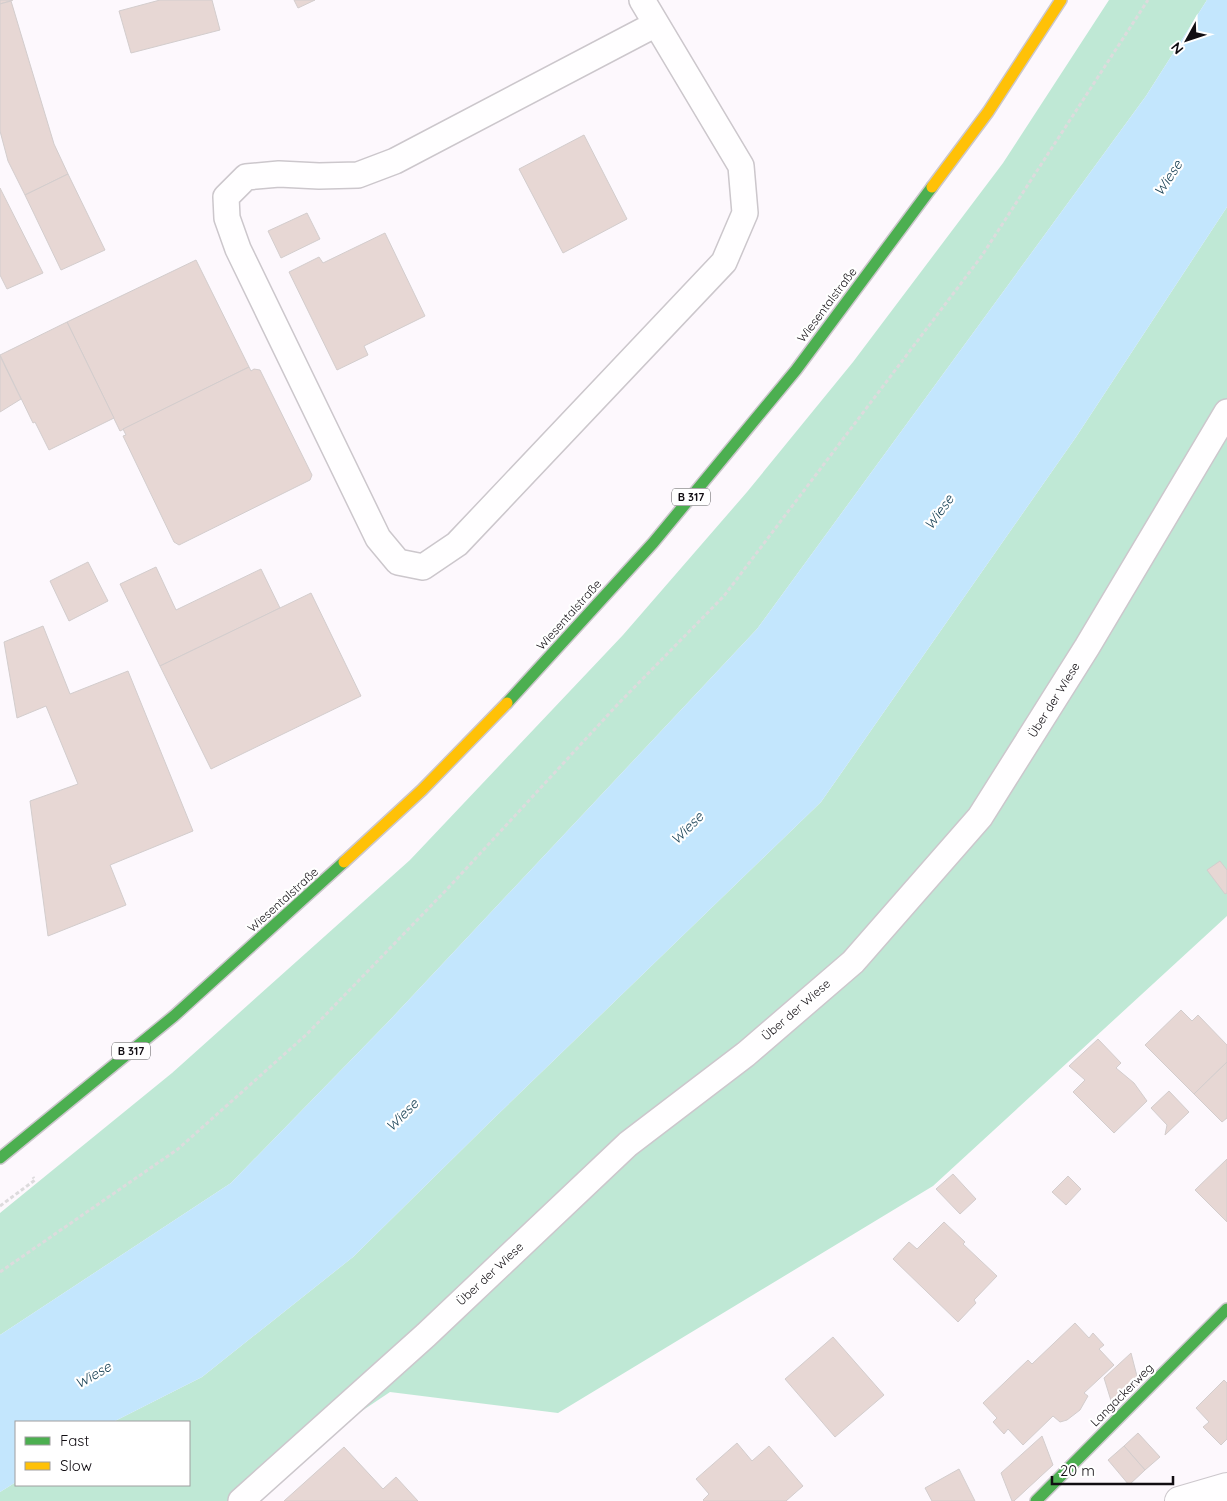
<svg xmlns="http://www.w3.org/2000/svg" width="1227" height="1501" viewBox="0 0 1227 1501" font-family="Quicksand,sans-serif">
	<style>
		.green { fill: #bfe8d5 }
		.water { fill: #c3e6fd }
		.building { fill: #e7d7d4; stroke: #d3cdcd }
		.lines { fill: none; stroke-linecap: round; stroke-linejoin: round }
		.lane-casing { stroke: #ccc7cc; stroke-width: 28 }
		.street-casing { stroke: #ccc7cc; stroke-width: 30 }
		.fast-casing { stroke: #ccc7cc; stroke-width: 14 }
		.slow-casing { stroke: #ccc7cc; stroke-width: 14 }
		.path { stroke: #dddbdd; stroke-width: 3; stroke-dasharray: 4 2.5; stroke-linecap: butt }
		.lane { stroke: #fffeff; stroke-width: 25 }
		.street { stroke: #fffeff; stroke-width: 28 }
		.fast { stroke: #4caf50; stroke-width: 11 }
		.slow { stroke: #ffc107; stroke-width: 11 }
		.labels { text-anchor: middle; stroke-width: 4.5; stroke-linejoin: round; paint-order: stroke }
		.shield { fill: #fff; stroke: #585659; stroke-width: 1 }
		.shield-label { font-size: 11px; font-weight: bold; fill: #110d12 }
		.street-label { font-size: 12px; fill: #110d12; stroke: #fff }
		.water-label { font-size: 14px; font-style: italic; fill: #174054; stroke: #fff }
	</style>
	<rect width="100%" height="100%" fill="#fdf8fd"/>
	<g class="green">
		<polygon points="1109,0 1207,0 1146,96 757,629 388,1022 231,1183 0,1335 0,1213 172,1073 410,860 623,635 747,492 853,362 1003,163"/>
		<polygon points="1227,207 1227,916 933,1186 558,1413 390,1392 228,1501 0,1501 0,1492 16,1482 16,1485 189,1485 189,1422 113,1422 202,1377 353,1257 490,1122 821,802 1076,437"/>
	</g>
	<polygon class="water" points="1207,0 1227,0 1227,207 1076,437 821,802 490,1122 353,1257 202,1377 113,1422 16,1422 16,1482 0,1492 0,1335 231,1183 388,1022 757,629 1146,96"/>
	<g class="building">
		<polygon points="0,0 13,0 0,4"/>
		<polygon points="160,0 212,0 220,30 131,53 119,11"/>
		<polygon points="294,0 315,0 298,8"/>
		<polygon points="11,1 54,144 68,174 25,195 8,161 0,131 0,4"/>
		<polygon points="584,135 627,219 563,253 519,169"/>
		<polygon points="68,174 105,250 61,270 25,195"/>
		<polygon points="0,188 43,273 7,289 0,275"/>
		<polygon points="307,213 320,239 281,258 268,231"/>
		<polygon points="385,233 425,316 364,346 368,355 337,370 289,272 319,257 323,263"/>
		<polygon points="196,260 249,367 120,431 67,322"/>
		<polygon points="67,322 114,418 49,450 35,422 33,423 0,355"/>
		<polygon points="0,356 21,399 0,412"/>
		<polygon points="249,367 251,371 254,369 260,370 312,475 310,480 179,545 174,542 123,436 126,435 123,429"/>
		<polygon points="88,562 108,601 69,621 50,581"/>
		<polygon points="156,567 176,610 261,569 280,608 160,666 120,584"/>
		<polygon points="311,593 361,696 211,769 160,666"/>
		<polygon points="43,626 70,694 128,671 193,831 110,865 126,905 48,936 30,801 78,784 46,706 17,718 4,642"/>
		<polygon points="1220,861 1227,870 1227,893 1225,894 1207,870"/>
		<polygon points="1181,1010 1192,1021 1198,1015 1227,1045 1227,1062 1194,1094 1145,1045"/>
		<polygon points="1098,1039 1121,1063 1116,1068 1134,1083 1147,1101 1114,1133 1073,1092 1085,1080 1069,1066"/>
		<polygon points="1227,1062 1227,1118 1222,1122 1194,1094"/>
		<polygon points="1169,1091 1189,1112 1165,1135 1167,1125 1151,1108"/>
		<polygon points="1227,1159 1227,1222 1195,1190"/>
		<polygon points="953,1174 976,1199 960,1214 936,1189"/>
		<polygon points="1068,1176 1081,1189 1066,1205 1052,1192"/>
		<polygon points="944,1222 965,1242 963,1244 997,1276 974,1300 976,1303 958,1322 893,1259 909,1242 917,1249"/>
		<polygon points="1075,1323 1089,1338 1093,1333 1104,1345 1099,1349 1114,1365 1084,1393 1088,1396 1080,1410 1067,1420 1060,1422 1053,1416 1023,1445 1008,1429 1004,1434 993,1422 997,1418 983,1403 1028,1360 1032,1364"/>
		<polygon points="833,1337 884,1395 835,1437 785,1379"/>
		<polygon points="1131,1353 1139,1384 1113,1407 1104,1378"/>
		<polygon points="1224,1380 1227,1383 1227,1439 1221,1445 1203,1427 1209,1422 1196,1408"/>
		<polygon points="1138,1433 1160,1457 1145,1470 1124,1446"/>
		<polygon points="1042,1436 1053,1465 1014,1501 1012,1501 1001,1473"/>
		<polygon points="737,1443 752,1461 769,1446 803,1486 786,1501 704,1501 703,1500 709,1494 696,1479"/>
		<polygon points="1124,1446 1145,1470 1129,1485 1108,1460"/>
		<polygon points="344,1447 383,1489 396,1477 418,1501 284,1501"/>
		<polygon points="959,1469 975,1501 932,1501 925,1488"/>
	</g>
	<g class="lines">
		<defs>
			<g id="lane">
				<polyline points="642,0 741,166 745,213 724,262 457,544 423,567 398,562 378,538 238,249 227,218 226,197 246,177 279,174 319,176 358,175 395,161 656,24"/>
				<polyline points="241,1501 426,1335 628,1144 746,1054 853,962 980,817 1087,647 1227,412"/>
			</g>
			<polyline id="street" points="1179,1501 1227,1487"/>
			<g id="fast">
				<polyline points="507,703 653,543 796,370 932,187"/>
				<polyline points="0,1158 174,1016 344,862"/>
				<polyline points="1036,1501 1227,1309"/>
			</g>
			<g id="slow">
				<polyline points="932,187 988,112 1061,0"/>
				<polyline points="344,862 422,790 507,703"/>
			</g>
		</defs>
		<use href="#lane" class="lane-casing"/>
		<use href="#street" class="street-casing"/>
		<use href="#fast" class="fast-casing"/>
		<use href="#slow" class="slow-casing"/>
		<g class="path">
			<polyline points="0,1206 35,1180 33,1177"/>
			<polyline points="0,1272 178,1149 307,1034 451,885 618,704 724,596 981,257 1148,0"/>
		</g>
		<use href="#lane" class="lane"/>
		<use href="#street" class="street"/>
		<use href="#fast" class="fast"/>
		<use href="#slow" class="slow"/>
	</g>
	<g class="labels">
		<g class="shield">
			<rect x="672" y="488.5" width="38" height="17" rx="4"/>
			<rect x="112" y="1042.5" width="38" height="17" rx="4"/>
		</g>
		<g class="shield-label">
			<text x="691" y="501">B 317</text>
			<text x="131" y="1055">B 317</text>
		</g>
		<g class="street-label">
			<text transform="translate(827 305) rotate(-53)" y="4">Wiesentalstraße</text>
			<text transform="translate(569 615) rotate(-48)" y="4">Wiesentalstraße</text>
			<text transform="translate(1054 700) rotate(-58)" y="4">Über der Wiese</text>
			<text transform="translate(283 900) rotate(-42)" y="4">Wiesentalstraße</text>
			<text transform="translate(796 1010) rotate(-41)" y="4">Über der Wiese</text>
			<text transform="translate(490 1274) rotate(-43)" y="4">Über der Wiese</text>
			<text transform="translate(1122 1395) rotate(-45)" y="4">Langackerweg</text>
		</g>
		<g class="water-label">
			<text transform="translate(1168 178) rotate(-57)" y="5">Wiese</text>
			<text transform="translate(939 512) rotate(-54)" y="5">Wiese</text>
			<text transform="translate(687 828) rotate(-45)" y="5">Wiese</text>
			<text transform="translate(402 1115) rotate(-45)" y="5">Wiese</text>
			<text transform="translate(93 1375) rotate(-30)" y="5">Wiese</text>
		</g>
	</g>
	<rect x="15" y="1421" width="175" height="65" fill="#ffffff" stroke="#a09ea0"/>
	<rect x="25" y="1437" width="25" height="8" fill="#4caf50" stroke="#a09ea0"/>
	<text x="60" y="1446" font-size="15" fill="#110d12">Fast</text>
	<rect x="25" y="1462" width="25" height="8" fill="#ffc107" stroke="#a09ea0"/>
	<text x="60" y="1471" font-size="15" fill="#110d12">Slow</text>
	<g transform="translate(1187 40) rotate(230)" stroke="#ffffff" stroke-width="4" paint-order="stroke">
	<path d="M0-4L9 19L0 12L-9 19Z" fill="#110d12"/>
	<text y="-8" font-size="14" font-weight="bold" text-anchor="middle" fill="#110d12">N</text>
	</g>
	<path d="M1052 1476v8h121v-8" fill="none" stroke="#110d12" stroke-width="2.5"/>
	<text x="1060" y="1476" font-size="15" fill="#110d12" stroke="#ffffff" stroke-width="4" paint-order="stroke">20 m</text>
</svg>
